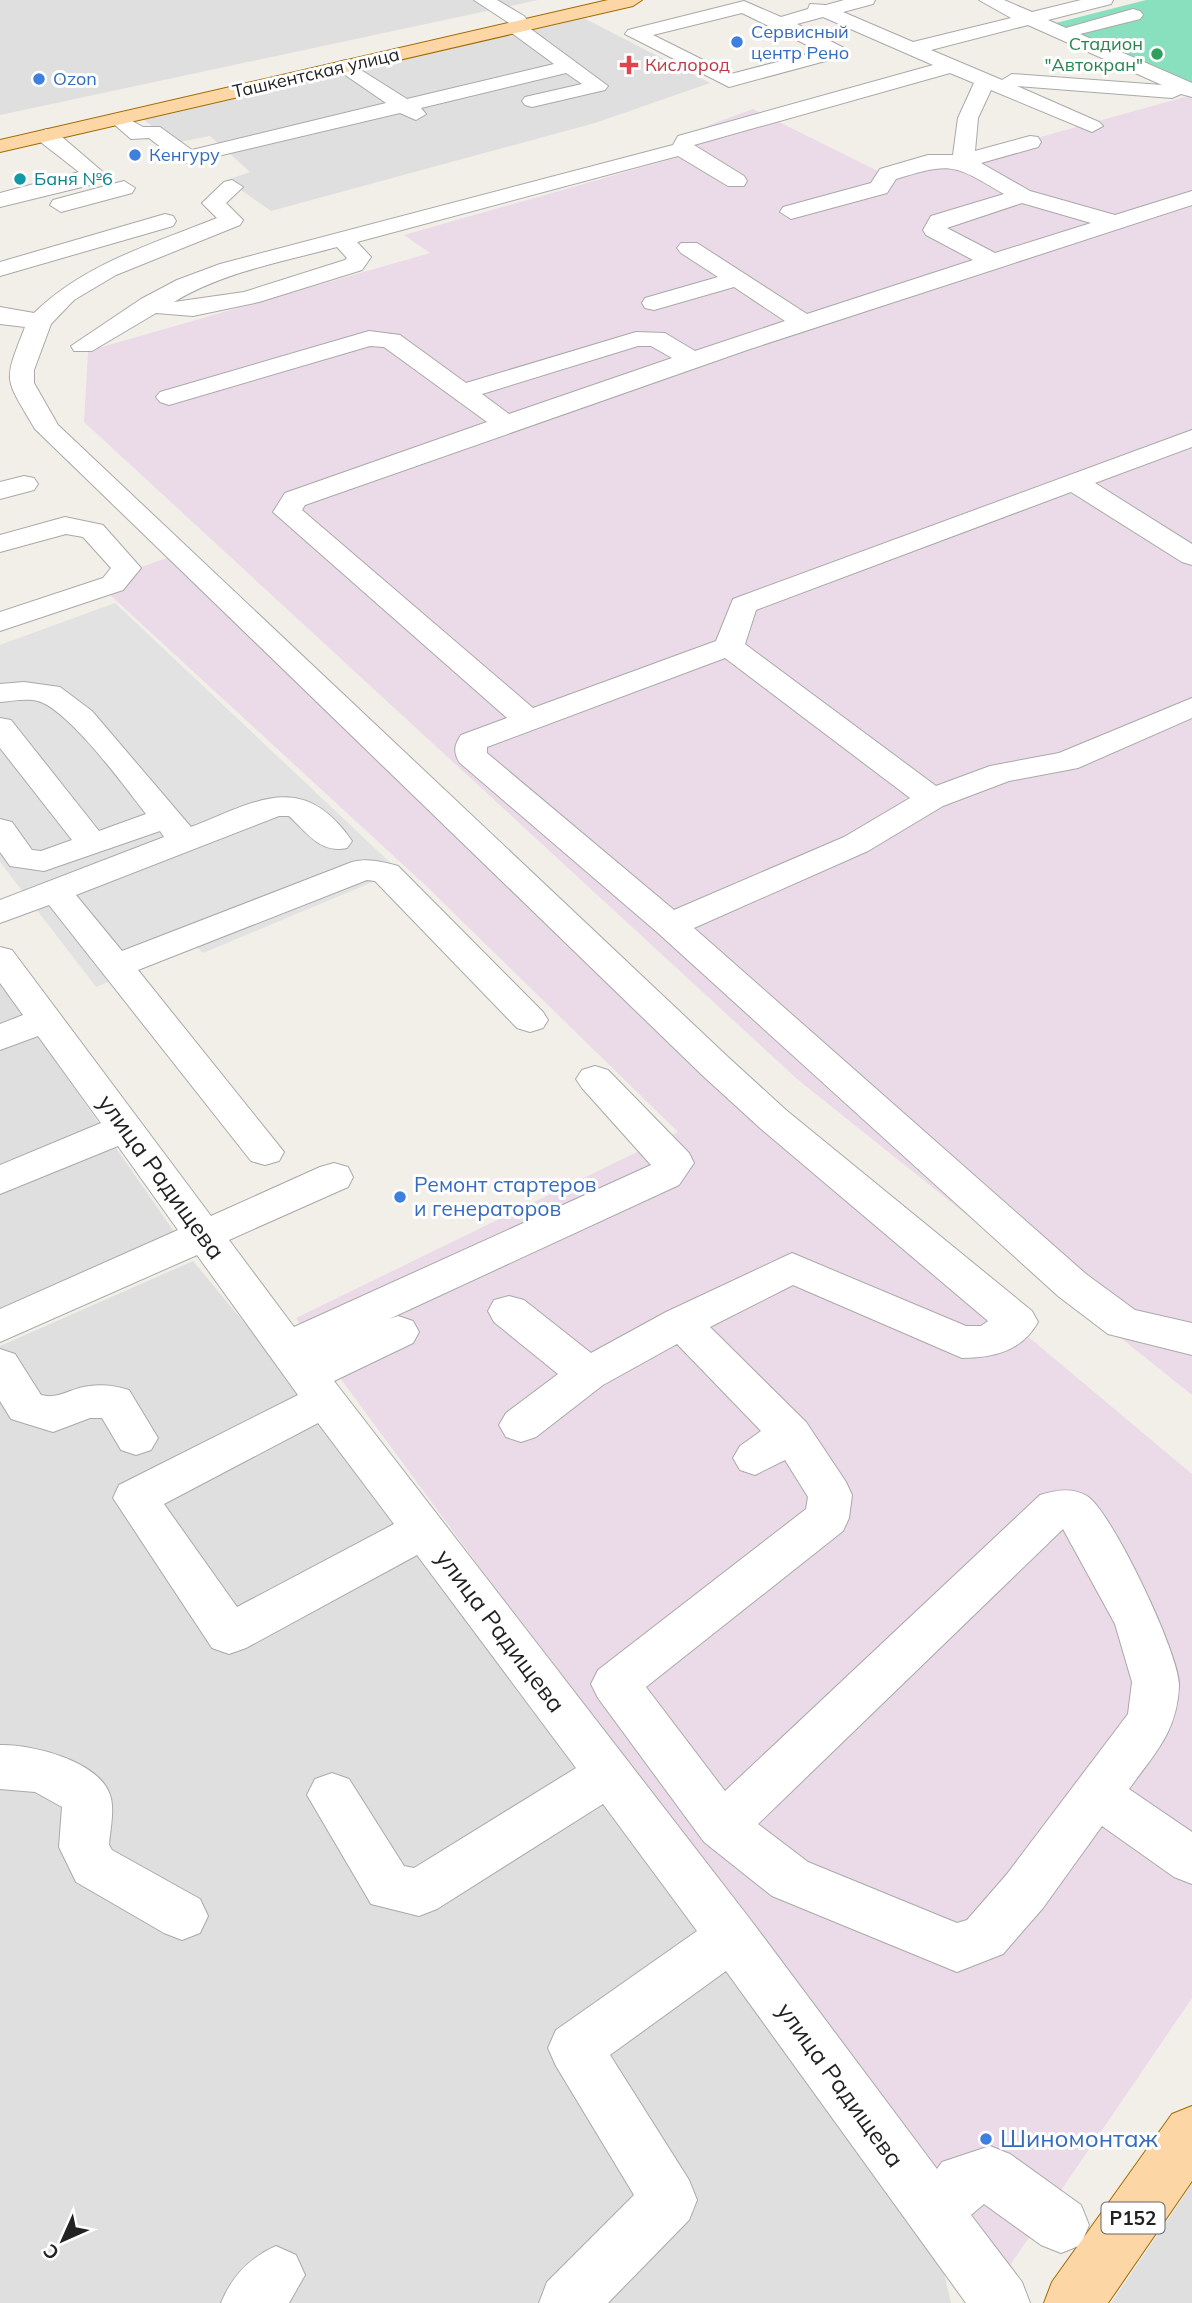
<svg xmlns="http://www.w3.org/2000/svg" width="1192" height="2303" viewBox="0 0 1192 2303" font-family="Mulish,sans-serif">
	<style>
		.residential { fill: #e0dfdf }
		.industrial { fill: #ebdbe8 }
		.pitch { fill: #88e0be }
		.parking { fill: #e2e2e2 }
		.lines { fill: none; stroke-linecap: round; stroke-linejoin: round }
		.minor-casing { stroke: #a9a9a9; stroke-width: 2 }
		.major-casing { stroke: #a06b00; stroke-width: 2 }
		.minor { fill: #fff; fill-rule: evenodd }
		.major { fill: #fcd6a4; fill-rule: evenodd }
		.shop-dot { fill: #3f7fe0; stroke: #fff; stroke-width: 2.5 }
		.leisure-dot { fill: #2e9e5b; stroke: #fff; stroke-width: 2.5 }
		.health-dot { fill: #e0444e; stroke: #fff; stroke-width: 2.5 }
		.culture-dot { fill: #0f9aa8; stroke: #fff; stroke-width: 2.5 }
		.labels { text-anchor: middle; stroke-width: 6; stroke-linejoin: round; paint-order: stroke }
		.far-shop-label { font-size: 18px; fill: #366cbe; stroke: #fff; text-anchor: start }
		.far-leisure-label { font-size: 18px; fill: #27864d; stroke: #fff; text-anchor: end }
		.far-health-label { font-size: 18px; fill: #be3a42; stroke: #fff; text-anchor: start }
		.far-street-label { font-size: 18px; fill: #222; stroke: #fff }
		.far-culture-label { font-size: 18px; fill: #0d838f; stroke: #fff; text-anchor: start }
		.shield { fill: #fff; stroke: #646464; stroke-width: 2 }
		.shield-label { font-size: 19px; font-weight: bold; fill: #222 }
		.shop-label { font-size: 21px; fill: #366cbe; stroke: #fff; text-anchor: start }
		.near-street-label { font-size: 24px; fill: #222; stroke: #fff }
		.near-shop-label { font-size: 24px; fill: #366cbe; stroke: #fff; text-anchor: start }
	</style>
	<rect width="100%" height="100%" fill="#f2efe9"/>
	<g class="residential">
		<polygon points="0,0 538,0 0,115"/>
		<polygon points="574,13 710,83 595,123 271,211 227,180 250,172 210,136 175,143 136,114"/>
		<polygon points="0,981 175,1233 0,1312"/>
		<polygon points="193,1261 367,1471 942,2265 951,2303 0,2303 0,1346"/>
		<polygon points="1192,2184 1192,2303 1111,2303"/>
	</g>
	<g class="industrial">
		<polygon points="1192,95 1192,1395 797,1079 84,422 88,351 430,253 404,235 689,154 709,125 753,109 892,178"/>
		<polygon points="172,556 773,1123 1192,1474 1192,1998 1002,2277 296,1318 678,1132 423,883 97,583"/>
	</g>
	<polygon class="pitch" points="1146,0 1192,0 1192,84 1052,24"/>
	<polygon class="parking" points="115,603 399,871 203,953 196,946 96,987 0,862 0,645"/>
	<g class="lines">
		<defs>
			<g id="minor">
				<polygon points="474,0 497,0 524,16 527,20 524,24 608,86 605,90 532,107 525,105 522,101 525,97 582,84 566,73 421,108 426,114 416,120 400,113 188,163 180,162 149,138 131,139 108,119 118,113 143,127 160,127 192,150 386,103 338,70 335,66 338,62 345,60 407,99 554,64 509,31 506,27 509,23"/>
				<path d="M844,0H875L873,4L843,12L913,42L1011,18L979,0H1004L1032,12L1081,0H1113L1111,4L1048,20L1066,28L1133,9L1140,11L1143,15L1140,19L1080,34L1192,83V97L1181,94L1172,98L1017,86L1099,122L1103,126L1092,132L991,90L978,118L975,151L1030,136L1038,137L1041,142L1038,147L981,163L1030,191L1115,215L1192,191V205L750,349L305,505L302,510L533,708L716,641L733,599L1192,430V447L1095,483L1192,544V565L1182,562L1071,492L756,610L745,644L936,786L990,766L1059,753L1192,698V718L1078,768L1009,781L943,806L868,851L694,928L1086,1274L1135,1310L1192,1323V1355L1108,1334L1058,1296L658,933L460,763C453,753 454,745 461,735L507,718L273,512L285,493L487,422L384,347L370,346L169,405L160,402L156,397L160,392L369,331L400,335L466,383L636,332L665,333L695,351L785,321L734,287L654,310L645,308L642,303L645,298L718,277L681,253L677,248L681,243H697L807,314L973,260L926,235L923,230L931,216L1004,194C954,165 953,161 896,179L887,193L791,219L780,212L783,207L871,183L880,169L928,155H953L958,118L974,83L950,73L694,145L744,176L747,181L744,186H728L678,156L357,242L371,257L362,270L259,302L193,316L156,313L92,351H74L71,346L141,299L177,280L220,264L673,145L678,136L933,65L823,17L797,24L844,48L847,52L844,56L729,87L625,34L628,30L744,1L781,17L808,9L810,4L826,5ZM742,13L819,51L731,74L653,35ZM1028,25L1162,85L1012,74L1002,80L931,50ZM1022,203L1091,223L995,253L947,228ZM337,247L347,258L345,260L244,292L174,302C223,272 282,262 337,247ZM638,346H651L672,358L509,414L482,394ZM725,658L910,798L844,837L674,910L487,753V747Z"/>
				<polygon points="46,129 54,130 104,173 90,185 0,207 0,193 79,172 38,140 35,135"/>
				<path d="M232,180L243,187L226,203L243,220L240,225L116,275L74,300L51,324L34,370V383L58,425L728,1057L786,1110L1032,1311L1038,1322C1022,1351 993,1358 962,1358L793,1285L710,1327L806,1422L846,1482L852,1495L849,1518L843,1531L646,1687L725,1791L1040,1495C1055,1490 1072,1487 1087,1496C1111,1510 1181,1657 1179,1686C1177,1732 1155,1753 1129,1789L1192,1832V1884L1174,1877L1102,1826L1043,1908L1003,1954L957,1972L772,1896L704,1842L598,1698L591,1684L598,1670L806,1509L808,1497L785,1460L755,1475L740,1470L733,1458L740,1446L761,1431L677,1344L603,1385L536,1437L521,1442L506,1437L499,1425L506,1413L558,1374L494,1322L488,1311L494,1300L509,1296L524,1300L591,1353L666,1312L792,1253L966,1326H981L988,1321L760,1128L702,1075L35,429C4,376 3,384 25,327L0,324V307L34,313C84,264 152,244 217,218L202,203L224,182ZM1063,1529L1115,1624L1132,1682L1128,1714L1007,1874L967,1920L957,1923L808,1862L758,1824Z"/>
				<polygon points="124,181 135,188 132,193 61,212 50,205 53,200"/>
				<polygon points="165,214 173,216 176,221 173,226 0,276 0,262"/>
				<polygon points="24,476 34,478 38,484 34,490 0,499 0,482"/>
				<polygon points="65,517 103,525 141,568 123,590 0,631 0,612 103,578 111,568 83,537 66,534 0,552 0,535"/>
				<path d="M24,682L60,687L92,711L191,827C256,802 302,769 352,841L347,848C321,854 307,833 289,816H279L76,895L122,951L352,862C368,858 382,862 398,866L543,1012L548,1020L543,1028L530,1032L517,1028L375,881L367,880L138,970L284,1152L279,1161L265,1165L251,1161L49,905L0,923V900L164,837L160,831L44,871L10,866L0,852V819L12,822L32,850L41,851L72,840L0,748V718L11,720L99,831L146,814C125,787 69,710 38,701C27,698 11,701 0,702V684Z"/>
				<path d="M0,947L12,950L211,1216L320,1167L334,1163L348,1167L353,1177L348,1187L229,1240L294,1327L651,1165L582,1088L576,1079L582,1070L595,1066L608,1070L689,1153L694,1163L679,1185L389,1319L398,1316L413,1321L419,1332L413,1343L334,1381L750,1919L937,2169L942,2162L990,2146L1010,2154L1081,2205L1089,2225L1081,2245L1061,2253L1041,2245L984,2204L971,2215L1022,2282L1030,2303H966L726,1971L610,2055L689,2180L697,2200L689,2220L608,2303H539L547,2282L634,2195L556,2066L548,2048L556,2030L697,1931L603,1804L437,1909L419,1916L371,1904L307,1795L315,1779L332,1773L349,1779L404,1866L414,1868L576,1768L417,1555L246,1648L229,1654L212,1648L113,1498L119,1485L298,1395L197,1255L0,1342V1309L178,1230L118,1146L0,1194V1165L101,1123L38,1036L0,1050V1024L23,1015L0,983ZM318,1423L394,1524L237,1607L164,1504Z"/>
				<path d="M0,1349L15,1354L41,1395C59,1400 72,1387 90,1386C104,1384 116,1386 129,1390L158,1438L151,1450L136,1455L121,1450L102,1418H90L53,1432L11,1419L0,1401Z"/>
				<path d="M0,1745C32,1744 99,1761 110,1795C115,1809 110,1830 109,1845L112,1850L200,1899L208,1916L200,1933L182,1940L164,1933L76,1882L59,1847L62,1807L35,1792L0,1789Z"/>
				<path d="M276,2246L296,2255L305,2275L289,2303H221C232,2276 249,2258 276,2246Z"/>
			</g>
			<g id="major">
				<polygon points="608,0 642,0 633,6 0,152 0,140"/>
				<polygon points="1192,2106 1192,2181 1108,2303 1044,2303 1052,2282 1172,2114"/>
			</g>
		</defs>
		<use href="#minor" class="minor-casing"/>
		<use href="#major" class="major-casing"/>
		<use href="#minor" class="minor"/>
		<use href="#major" class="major"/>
	</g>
	<g class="shop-dot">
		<circle cx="737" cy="42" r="7"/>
		<circle cx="39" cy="79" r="7"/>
		<circle cx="135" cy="155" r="7"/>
		<circle cx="400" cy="1197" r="7"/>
		<circle cx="986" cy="2139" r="7"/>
	</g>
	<circle class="leisure-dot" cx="1157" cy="54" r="7"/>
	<path class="health-dot" d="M625.5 54.5h7v7h7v7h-7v7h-7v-7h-7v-7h7z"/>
	<circle class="culture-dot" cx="20" cy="179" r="7"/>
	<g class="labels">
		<g class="far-shop-label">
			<text x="751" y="38">Сервисный<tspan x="751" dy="21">центр Рено</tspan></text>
			<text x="53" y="85">Ozon</text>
			<text x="149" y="161">Кенгуру</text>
		</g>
		<g class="far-leisure-label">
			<text x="1143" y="50">Стадион<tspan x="1143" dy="21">"Автокран"</tspan></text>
		</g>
		<g class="far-health-label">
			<text x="645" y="71">Кислород</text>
		</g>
		<g class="far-street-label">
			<text transform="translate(316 73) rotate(-13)" y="6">Ташкентская улица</text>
		</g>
		<g class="far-culture-label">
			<text x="34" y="185">Баня №6</text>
		</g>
		<rect class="shield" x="1101.5" y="2202.5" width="63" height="31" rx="5"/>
		<g class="shield-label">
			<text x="1133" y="2225">Р152</text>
		</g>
		<g class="shop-label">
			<text x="414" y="1192">Ремонт стартеров<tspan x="414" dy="24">и генераторов</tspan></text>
		</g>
		<g class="near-street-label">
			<text transform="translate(161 1177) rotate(54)" y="8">улица Радищева</text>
			<text transform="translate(500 1631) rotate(53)" y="8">улица Радищева</text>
			<text transform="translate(840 2085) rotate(54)" y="8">улица Радищева</text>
		</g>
		<g class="near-shop-label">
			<text x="1000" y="2147">Шиномонтаж</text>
		</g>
	</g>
	<g transform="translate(63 2240) rotate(225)" stroke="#ffffff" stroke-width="5" paint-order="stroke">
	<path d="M0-5L12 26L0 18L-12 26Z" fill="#222222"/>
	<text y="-10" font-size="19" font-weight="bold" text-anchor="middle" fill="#222222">С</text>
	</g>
</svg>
